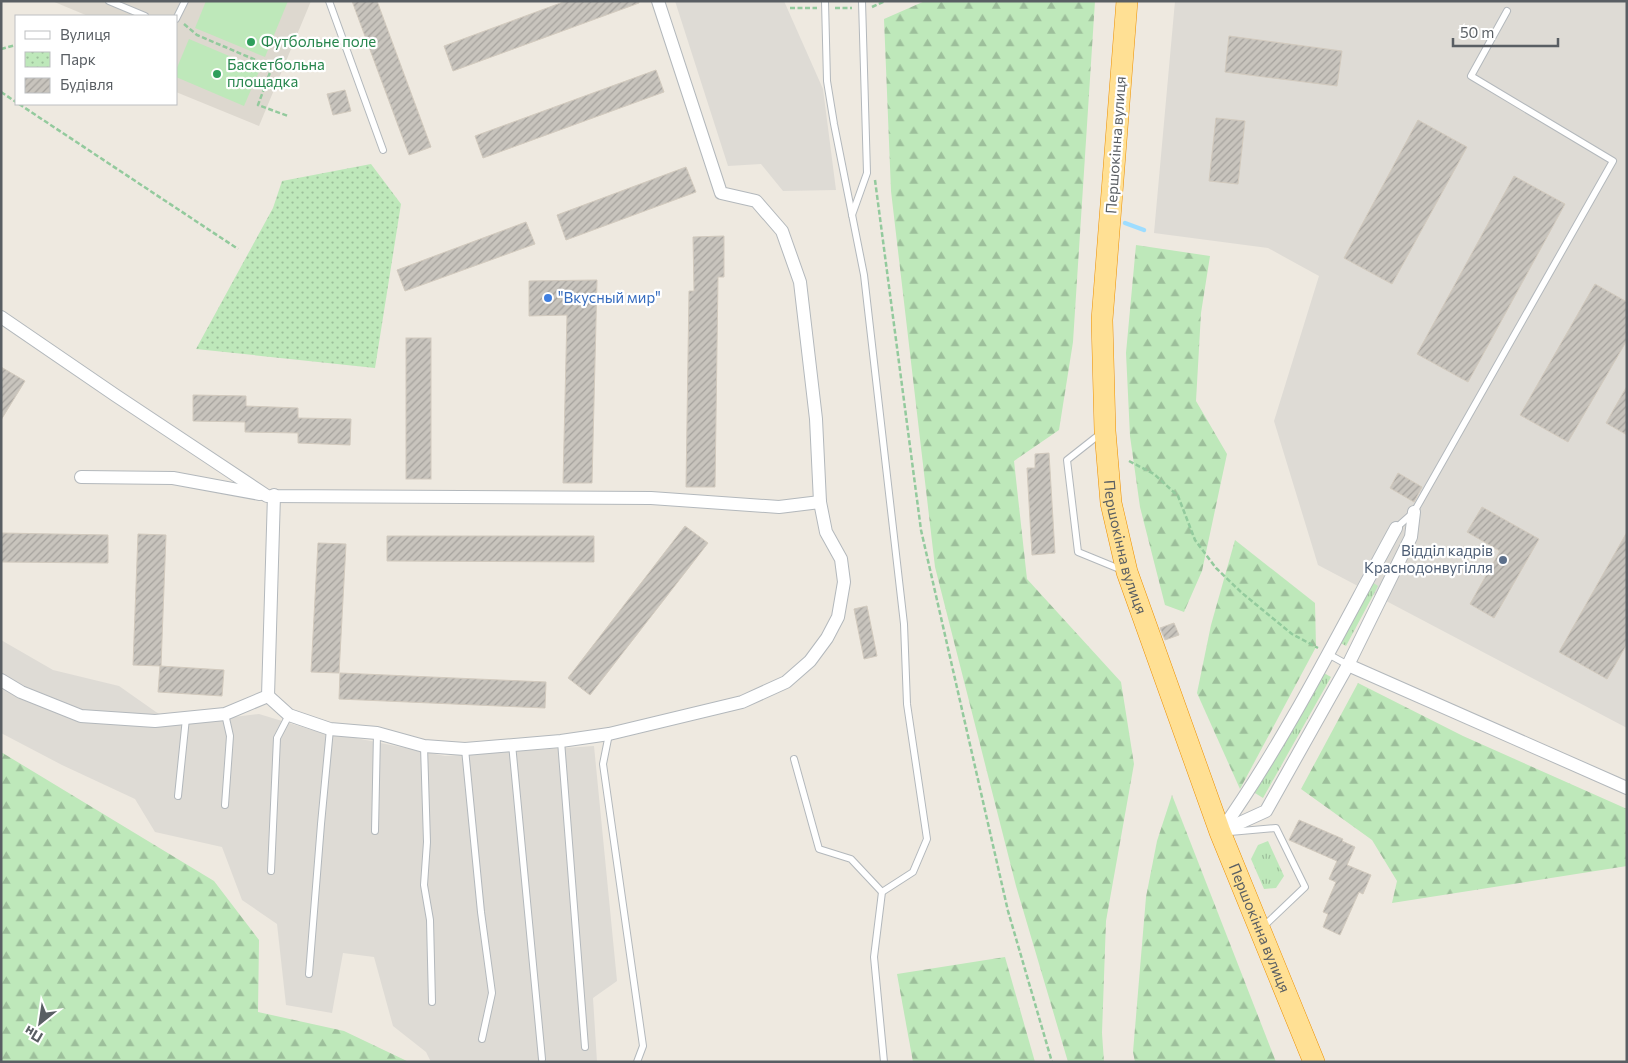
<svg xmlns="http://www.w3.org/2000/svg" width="1628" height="1063" viewBox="0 0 1628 1063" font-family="Commissioner,sans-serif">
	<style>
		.industrial { fill: #dedbd5 }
		.education { fill: #ddd8cf }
		.grass { fill: url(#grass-tufts) }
		.forest { fill: url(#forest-firs) }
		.park { fill: url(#park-dots) }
		.pitch { fill: #bee8ba }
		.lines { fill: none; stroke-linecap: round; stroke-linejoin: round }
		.stream { stroke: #9eddff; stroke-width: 4.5 }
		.building { fill: url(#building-hatch); stroke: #d2cabe }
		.service-casing { stroke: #b3b8bc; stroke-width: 8 }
		.minor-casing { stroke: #b3b8bc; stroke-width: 14 }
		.trunk-casing { stroke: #ed9000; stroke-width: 22 }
		.path { stroke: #93ca9d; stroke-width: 2.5; stroke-dasharray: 5 2.5; stroke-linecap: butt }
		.service { stroke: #fff; stroke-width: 6 }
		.minor { stroke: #fff; stroke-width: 12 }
		.trunk { stroke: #ffe094; stroke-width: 21 }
		.leisure-dot { fill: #2e9e5b; stroke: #fff; stroke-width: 2 }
		.shop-dot { fill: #3f7fe0; stroke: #fff; stroke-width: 2 }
		.service-dot { fill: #5c6f8a; stroke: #fff; stroke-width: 2 }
		.labels { text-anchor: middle; stroke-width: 4.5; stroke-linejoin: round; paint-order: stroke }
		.leisure-label { font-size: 15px; fill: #27864d; stroke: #fff; text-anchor: start }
		.street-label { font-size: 15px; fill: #595e63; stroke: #fff }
		.shop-label { font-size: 15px; fill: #366cbe; stroke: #fff; text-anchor: start }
		.service-label { font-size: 15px; fill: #4e5e75; stroke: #fff; text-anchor: end }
	</style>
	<defs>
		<pattern id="grass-tufts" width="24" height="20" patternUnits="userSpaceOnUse" patternTransform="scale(1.25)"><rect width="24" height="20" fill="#bee8ba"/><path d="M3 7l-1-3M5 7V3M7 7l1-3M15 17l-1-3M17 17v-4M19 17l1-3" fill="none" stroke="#9dbf9b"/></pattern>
		<pattern id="forest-firs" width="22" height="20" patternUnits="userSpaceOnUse" patternTransform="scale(1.25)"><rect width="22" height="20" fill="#bee8ba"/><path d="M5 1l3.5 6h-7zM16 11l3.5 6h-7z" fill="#9dbf9b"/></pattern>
		<pattern id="park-dots" width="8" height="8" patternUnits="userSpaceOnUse" patternTransform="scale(1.25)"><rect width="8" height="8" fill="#bee8ba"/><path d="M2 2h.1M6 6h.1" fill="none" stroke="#9dbf9b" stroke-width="1.8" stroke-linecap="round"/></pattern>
		<pattern id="building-hatch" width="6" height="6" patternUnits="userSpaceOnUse" patternTransform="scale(1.25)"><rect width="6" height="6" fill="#c8c4bd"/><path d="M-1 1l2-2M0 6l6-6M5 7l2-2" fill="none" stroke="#a5a29d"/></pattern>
	</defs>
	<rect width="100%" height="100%" fill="#eee9e0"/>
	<g class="industrial">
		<polygon points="675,1 784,1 823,89 836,190 783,191 761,164 728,166"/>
		<polygon points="1175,1 1627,1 1627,728 1318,565 1274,421 1319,276 1268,248 1154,233"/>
		<polygon points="1,640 53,670 119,686 156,712 177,724 259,714 312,730 356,738 445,756 594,746 617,981 593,998 597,1062 431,1062 426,1052 393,1026 374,957 343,953 332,1013 286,1005 277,924 242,900 222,847 155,832 135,799 62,765 1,733"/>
	</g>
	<polygon class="education" points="52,1 311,1 259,126 176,92 176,16 88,16"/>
	<g class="grass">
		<polygon points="1372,582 1378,586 1346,646 1339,642"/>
		<polygon points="1322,672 1331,677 1263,798 1255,793"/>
		<polygon points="1268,841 1284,876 1276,888 1264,889 1251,859 1258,845"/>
	</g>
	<g class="forest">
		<polygon points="925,1 1095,1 1073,342 1059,430 1014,461 1027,579 1121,682 1134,764 1106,921 1102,1033 1104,1062 1068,1062 1016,886 935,567 891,191 884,19"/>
		<polygon points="1136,245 1210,256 1201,313 1196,401 1227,454 1202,571 1184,612 1165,605 1140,507 1130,436 1126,353"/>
		<polygon points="1235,540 1315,603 1316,647 1240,789 1197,693 1211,625"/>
		<polygon points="1358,683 1463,736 1627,809 1627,866 1392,903 1397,881 1372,840 1301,789"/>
		<polygon points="1,752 214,881 259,940 258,1012 344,1031 409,1062 1,1062"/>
		<polygon points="1172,795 1276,1062 1135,1062 1133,1052 1146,897 1157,841"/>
		<polygon points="1005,957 1035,1062 913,1062 897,974"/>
	</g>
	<polygon class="park" points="371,164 401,204 375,368 196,349 273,208 282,181"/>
	<g class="pitch">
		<polygon points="206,1 288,1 265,57 195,28"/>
		<polygon points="189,39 260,69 244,106 176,77 176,70"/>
	</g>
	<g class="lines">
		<polyline class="stream" points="1125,223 1144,230"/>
	</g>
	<g class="building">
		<polygon points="352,1 377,1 431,147 409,155"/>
		<polygon points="566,1 639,1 639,3 453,71 444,46"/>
		<polygon points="1229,36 1342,51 1337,86 1225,72"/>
		<polygon points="656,70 664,92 483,158 475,136"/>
		<polygon points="345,90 351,111 333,115 327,94"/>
		<polygon points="1216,118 1245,121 1238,184 1209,181"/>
		<polygon points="1418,120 1467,147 1392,284 1344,258"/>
		<polygon points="686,167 696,192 566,240 557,215"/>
		<polygon points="1514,176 1565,204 1468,382 1417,354"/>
		<polygon points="526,222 535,244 405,291 397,270"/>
		<polygon points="724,236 724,277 718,277 715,487 686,487 689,291 694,291 693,237"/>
		<polygon points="597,280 592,483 563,483 567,315 529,316 529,281"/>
		<polygon points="1595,284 1627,302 1627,340 1568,442 1520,415"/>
		<rect x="406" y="338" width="25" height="141"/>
		<polygon points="1,367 25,381 1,420"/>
		<polygon points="1627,386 1627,435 1606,423"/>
		<polygon points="193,395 246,396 246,406 298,408 298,418 351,419 350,445 298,443 298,433 245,432 245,422 193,421"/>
		<polygon points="1049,453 1055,553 1032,555 1027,468 1035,468 1035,454"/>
		<polygon points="1398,473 1422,487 1414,502 1390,488"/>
		<polygon points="1482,507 1539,539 1494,618 1470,604 1500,551 1467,532"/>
		<polygon points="685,526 708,543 590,695 568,678"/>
		<polygon points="1627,532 1627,644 1607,679 1559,652"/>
		<polygon points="1,533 108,535 108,563 1,562"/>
		<polygon points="138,534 166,535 161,666 133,665"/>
		<polygon points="387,536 594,536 594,562 387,561"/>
		<polygon points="318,543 346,544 339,673 311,672"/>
		<polygon points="867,606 877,656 864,659 854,609"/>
		<polygon points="1174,623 1179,635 1165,640 1160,628"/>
		<polygon points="160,666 224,670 222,696 158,692"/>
		<polygon points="340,673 546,682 545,708 339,699"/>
		<polygon points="1299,820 1343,839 1342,841 1355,847 1347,865 1371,875 1363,894 1359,892 1340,935 1323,927 1328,914 1323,912 1336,882 1329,879 1337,861 1289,840"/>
	</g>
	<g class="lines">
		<defs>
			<g id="service">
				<polyline points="109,1 145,16"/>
				<polyline points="329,1 383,150"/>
				<polyline points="825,1 827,81 834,124 864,275 904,624 907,704 927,839 913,872 882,892 874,957 884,1062"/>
				<polyline points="176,19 185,1"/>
				<polyline points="852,215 867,173 862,1"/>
				<polyline points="1100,434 1067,460 1078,552 1122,570"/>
				<polyline points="1396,528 1414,512 1613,161 1471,76 1507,11"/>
				<polyline points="1328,654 1348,665"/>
				<polyline points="225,714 230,736 225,805"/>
				<polyline points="609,734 603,764 643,1046 637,1062"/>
				<polyline points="561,741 585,1047"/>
				<polyline points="512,744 542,1059"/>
				<polyline points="424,746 427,842 424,885 430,920 432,1002"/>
				<polyline points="465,749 481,912 492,993 482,1039"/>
				<polyline points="794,759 819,849 851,859 882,892"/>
				<polyline points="178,796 186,718"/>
				<polyline points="375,831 377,733"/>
				<polyline points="1230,832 1276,828 1305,887 1263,927"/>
				<polyline points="271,871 277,738 289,715"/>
				<polyline points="309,974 321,824 330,729"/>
			</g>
			<g id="minor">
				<polyline points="1,317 115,395 267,496 651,498 779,507 820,502"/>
				<polyline points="81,477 173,478 260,494"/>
				<polyline points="1348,665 1627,788"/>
				<polyline points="1,680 21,692 81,716 155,721 225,714 268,696 274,495"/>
				<polyline points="268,696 289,715 330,729 377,733 424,746 465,749 561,741 609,734 742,702 786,682 810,661 827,638 838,617 844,582 841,559 826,532 820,502 816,419 800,282 782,231 756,201 721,193 658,1"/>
				<path d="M1221,831C1288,736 1340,630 1396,528"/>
				<polyline points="1220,832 1266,811 1348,665 1411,537 1414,512"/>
			</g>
			<g id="trunk">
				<path id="s1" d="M1127,1L1102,320L1105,431L1111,503L1127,572L1220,832L1314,1062"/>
			</g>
		</defs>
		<use href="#service" class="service-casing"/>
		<use href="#minor" class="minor-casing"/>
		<use href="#trunk" class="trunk-casing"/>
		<g class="path">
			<polyline points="872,7 885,1"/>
			<polyline points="790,8 817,8"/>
			<polyline points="835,8 852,8"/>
			<polyline points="184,24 197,35 272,67 258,105 288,116"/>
			<polyline points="1,49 16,45"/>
			<polyline points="1,92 16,102"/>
			<polyline points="19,104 238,249"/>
			<polyline points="875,180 921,530 1008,911 1052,1062"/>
			<polyline points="1129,461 1154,474 1178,496 1195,540 1216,568 1242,593 1292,634 1318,648"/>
		</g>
		<use href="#service" class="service"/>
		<use href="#minor" class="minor"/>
		<use href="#trunk" class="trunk"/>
	</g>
	<g class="leisure-dot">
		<circle cx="251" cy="42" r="5"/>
		<circle cx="217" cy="74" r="5"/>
	</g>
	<circle class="shop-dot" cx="548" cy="298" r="5"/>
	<circle class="service-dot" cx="1503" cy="560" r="5"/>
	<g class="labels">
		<g class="leisure-label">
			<text x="261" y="47">Футбольне поле</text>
			<text x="227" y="70">Баскетбольна<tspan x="227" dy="17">площадка</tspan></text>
		</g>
		<g class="street-label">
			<text transform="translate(1116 145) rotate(-86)" y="5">Першокінна вулиця</text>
			<text dy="5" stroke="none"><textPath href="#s1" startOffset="549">Першокінна вулиця</textPath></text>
			<text dy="5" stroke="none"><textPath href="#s1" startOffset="954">Першокінна вулиця</textPath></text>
		</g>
		<g class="shop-label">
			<text x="558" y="303">"Вкусный мир"</text>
		</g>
		<g class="service-label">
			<text x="1493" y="556">Відділ кадрів<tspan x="1493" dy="17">Краснодонвугілля</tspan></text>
		</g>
	</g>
	<rect width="1628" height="1063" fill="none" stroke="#595e63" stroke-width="5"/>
	<rect x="15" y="15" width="162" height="90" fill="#ffffff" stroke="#bdbfc1"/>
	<rect x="25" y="31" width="25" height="8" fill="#ffffff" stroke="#bdbfc1"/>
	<text x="60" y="40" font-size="15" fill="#595e63">Вулиця</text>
	<rect x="25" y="52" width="25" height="15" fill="url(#park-dots)" stroke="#bdbfc1"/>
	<text x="60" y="65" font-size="15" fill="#595e63">Парк</text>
	<rect x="25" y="78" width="25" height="15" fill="url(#building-hatch)" stroke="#bdbfc1"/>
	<text x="60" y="90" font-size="15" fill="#595e63">Будівля</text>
	<g transform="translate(40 1023) rotate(210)" stroke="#ffffff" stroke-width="4" paint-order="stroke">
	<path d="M0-4L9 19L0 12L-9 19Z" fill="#595e63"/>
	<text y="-8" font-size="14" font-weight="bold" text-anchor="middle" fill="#595e63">Пн</text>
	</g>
	<path d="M1453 38v8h105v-8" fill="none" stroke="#595e63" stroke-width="2.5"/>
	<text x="1460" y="38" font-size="15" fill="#595e63" stroke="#ffffff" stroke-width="4" paint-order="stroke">50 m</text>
</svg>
